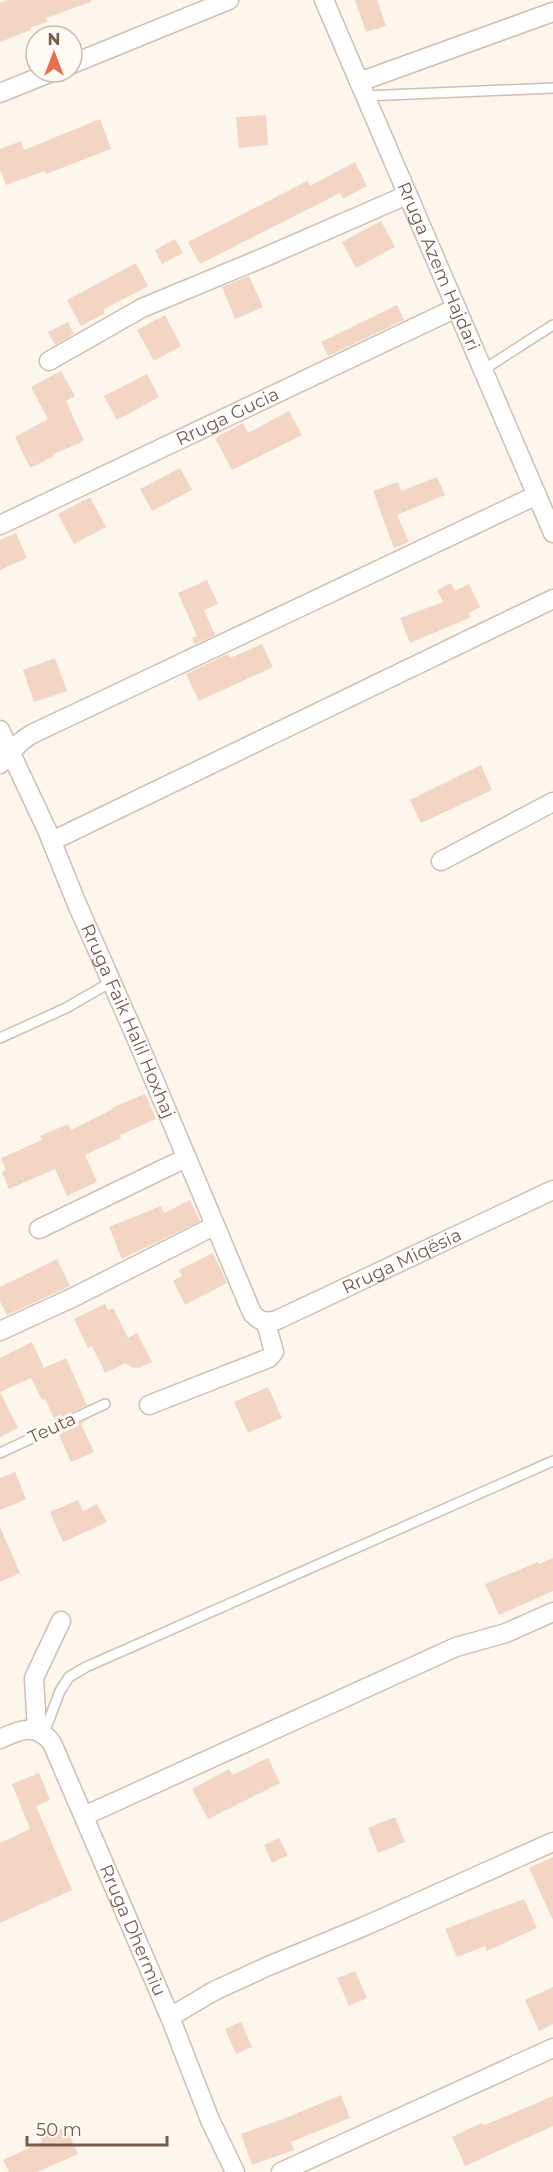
<svg xmlns="http://www.w3.org/2000/svg" width="553" height="2172" viewBox="0 0 553 2172" font-family="Montserrat,sans-serif">
	<style>
		.building { fill: #f3d5c3 }
		.lines { fill: none; stroke-linecap: round; stroke-linejoin: round }
		.lane-casing { stroke: #d1beb0; stroke-width: 12 }
		.street-casing { stroke: #d1beb0; stroke-width: 21 }
		.lane { stroke: #fff; stroke-width: 9 }
		.street { stroke: #fff; stroke-width: 18 }
		.labels { text-anchor: middle; stroke-width: 6; stroke-linejoin: round; paint-order: stroke }
		.street-label { font-size: 18px; fill: #7a5c4d; stroke: #fffaf3 }
	</style>
	<rect width="100%" height="100%" fill="#fdf6ec"/>
	<g class="building">
		<polygon points="8,0 91,0 91,2 46,18 47,22 30,28 31,30 0,42 0,3"/>
		<polygon points="355,0 377,0 386,26 366,32"/>
		<polygon points="266,115 268,145 239,148 236,117"/>
		<polygon points="100,119 111,149 46,174 45,171 6,185 0,170 0,149 21,141 24,150"/>
		<polygon points="355,162 367,186 343,199 340,193 200,264 188,242 307,181 310,186"/>
		<polygon points="381,221 395,247 356,268 342,242"/>
		<polygon points="175,239 183,253 162,264 155,250"/>
		<polygon points="136,263 148,286 103,310 105,313 81,326 67,300"/>
		<polygon points="249,276 263,307 235,319 222,287"/>
		<polygon points="397,305 404,320 328,356 321,342"/>
		<polygon points="165,315 181,346 154,361 137,330"/>
		<polygon points="68,322 74,334 55,345 48,332"/>
		<polygon points="61,371 75,396 66,401 84,441 54,454 54,456 30,468 15,437 48,419 31,387"/>
		<polygon points="147,374 159,397 117,420 104,396"/>
		<polygon points="289,411 302,435 232,470 215,438 243,423 248,433"/>
		<polygon points="180,468 192,490 152,511 140,489"/>
		<polygon points="437,477 445,495 397,515 409,542 394,548 373,491 398,482 401,491"/>
		<polygon points="90,497 106,527 74,544 58,514"/>
		<polygon points="16,533 27,558 0,570 0,540"/>
		<polygon points="207,580 218,604 204,610 215,635 195,644 192,638 197,636 178,593"/>
		<polygon points="451,583 455,591 469,584 480,607 469,613 471,617 410,643 400,618 443,602 437,590"/>
		<polygon points="262,644 273,667 199,701 186,674 228,654 230,658"/>
		<polygon points="55,658 67,691 34,702 23,670"/>
		<polygon points="481,765 492,790 421,823 410,800"/>
		<polygon points="145,1094 156,1119 120,1135 121,1138 85,1155 97,1182 67,1196 55,1169 9,1189 2,1172 6,1170 1,1158 42,1140 40,1136 68,1124 71,1130 113,1109 112,1108"/>
		<polygon points="190,1200 200,1221 122,1259 109,1227 161,1206 164,1213"/>
		<polygon points="213,1253 227,1283 185,1305 173,1281 182,1276 179,1270"/>
		<polygon points="57,1259 70,1286 7,1315 0,1301 0,1287"/>
		<polygon points="105,1304 108,1310 113,1308 128,1338 137,1333 152,1362 139,1368 131,1367 126,1363 105,1373 92,1346 88,1348 74,1319"/>
		<polygon points="32,1342 44,1368 66,1358 87,1405 55,1420 45,1399 42,1400 31,1378 0,1392 18,1428 0,1437 0,1358"/>
		<polygon points="268,1387 282,1418 248,1433 234,1402"/>
		<polygon points="92,1417 81,1424 94,1452 71,1462 59,1435 61,1435 60,1432"/>
		<polygon points="15,1472 26,1499 0,1510 0,1478"/>
		<polygon points="78,1500 83,1511 97,1504 107,1522 63,1542 50,1512"/>
		<polygon points="0,1527 20,1573 0,1582"/>
		<polygon points="553,1558 553,1591 499,1615 485,1584 538,1562 539,1564"/>
		<polygon points="268,1758 280,1783 208,1819 192,1789 229,1769 232,1775"/>
		<polygon points="39,1773 50,1800 36,1806 72,1890 0,1923 0,1843 30,1829 12,1784"/>
		<polygon points="395,1817 405,1842 378,1853 368,1828"/>
		<polygon points="279,1838 288,1855 272,1863 264,1845"/>
		<polygon points="553,1857 553,1920 529,1868"/>
		<polygon points="524,1899 537,1928 487,1951 485,1946 457,1957 445,1929"/>
		<polygon points="355,1971 367,1998 349,2006 337,1978"/>
		<polygon points="553,1987 553,2024 539,2031 525,2000"/>
		<polygon points="241,2022 252,2047 236,2054 225,2029"/>
		<polygon points="341,2095 350,2118 291,2142 294,2150 252,2165 241,2134 283,2119"/>
		<polygon points="553,2096 553,2126 465,2166 452,2137 481,2123 485,2125"/>
		<polygon points="66,2127 78,2154 37,2172 9,2172 3,2160 42,2142 40,2137"/>
	</g>
	<g class="lines">
		<defs>
			<g id="lane">
				<polyline points="365,96 553,88"/>
				<polyline points="483,370 553,325"/>
				<polyline points="0,1038 66,1008 111,982"/>
				<polyline points="0,1453 105,1404"/>
				<polyline points="44,1733 60,1691 69,1677 86,1667 553,1461"/>
			</g>
			<g id="street">
				<path id="s1" d="M324,0L553,533"/>
				<polyline points="72,64 229,0"/>
				<polyline points="359,82 553,12"/>
				<polyline points="0,93 52,72"/>
				<polyline points="49,361 142,308 265,257 407,195"/>
				<path id="s2" d="M0,525L456,308"/>
				<path id="s3" d="M0,730L47,830L77,904L138,1042L252,1313C260,1322 265,1323 277,1320L553,1190"/>
				<path d="M0,764C13,752 16,743 32,734L537,495"/>
				<polyline points="52,841 553,599"/>
				<polyline points="441,861 553,802"/>
				<polyline points="39,1229 186,1158"/>
				<polyline points="0,1331 74,1297 214,1226"/>
				<polyline points="149,1405 269,1358 274,1352 266,1323"/>
				<polyline points="37,1730 34,1678 61,1621"/>
				<path id="s4" d="M0,1739C21,1729 37,1723 52,1743L170,2017L210,2120L235,2172"/>
				<polyline points="84,1816 456,1647 506,1633 553,1612"/>
				<polyline points="170,2017 214,1991 266,1967 365,1926 553,1842"/>
				<polyline points="281,2172 553,2048"/>
			</g>
		</defs>
		<use href="#lane" class="lane-casing"/>
		<use href="#street" class="street-casing"/>
		<use href="#lane" class="lane"/>
		<use href="#street" class="street"/>
	</g>
	<g class="labels">
		<g class="street-label">
			<text dy="6" stroke="none"><textPath href="#s1" startOffset="290">Rruga Azem Hajdari</textPath></text>
			<text dy="6" stroke="none"><textPath href="#s2" startOffset="252">Rruga Gucia</textPath></text>
			<text dy="6" stroke="none"><textPath href="#s3" startOffset="318">Rruga Faik Halil Hoxhaj</textPath></text>
			<text dy="6" stroke="none"><textPath href="#s3" startOffset="801">Rruga Miqësia</textPath></text>
			<text transform="translate(52 1428) rotate(-25)" y="6">Teuta</text>
			<text dy="6" stroke="none"><textPath href="#s4" startOffset="262">Rruga Dhermiu</textPath></text>
		</g>
	</g>
	<g transform="translate(54 54)"><circle r="28" fill="#fffaf3" stroke="#cabbb1" stroke-width="1.5"/>
	<path d="M0-4.5L10 22L0 15L-10 22Z" fill="#e76f51"/>
	<text y="-9" font-size="16" font-weight="bold" text-anchor="middle" fill="#7a5c4d">N</text>
	</g>
	<path d="M27 2136v9h140v-9" fill="none" stroke="#7a5c4d" stroke-width="3"/>
	<text x="36" y="2136" font-size="18" fill="#7a5c4d" stroke="#fffaf3" stroke-width="4.5" paint-order="stroke">50 m</text>
</svg>
